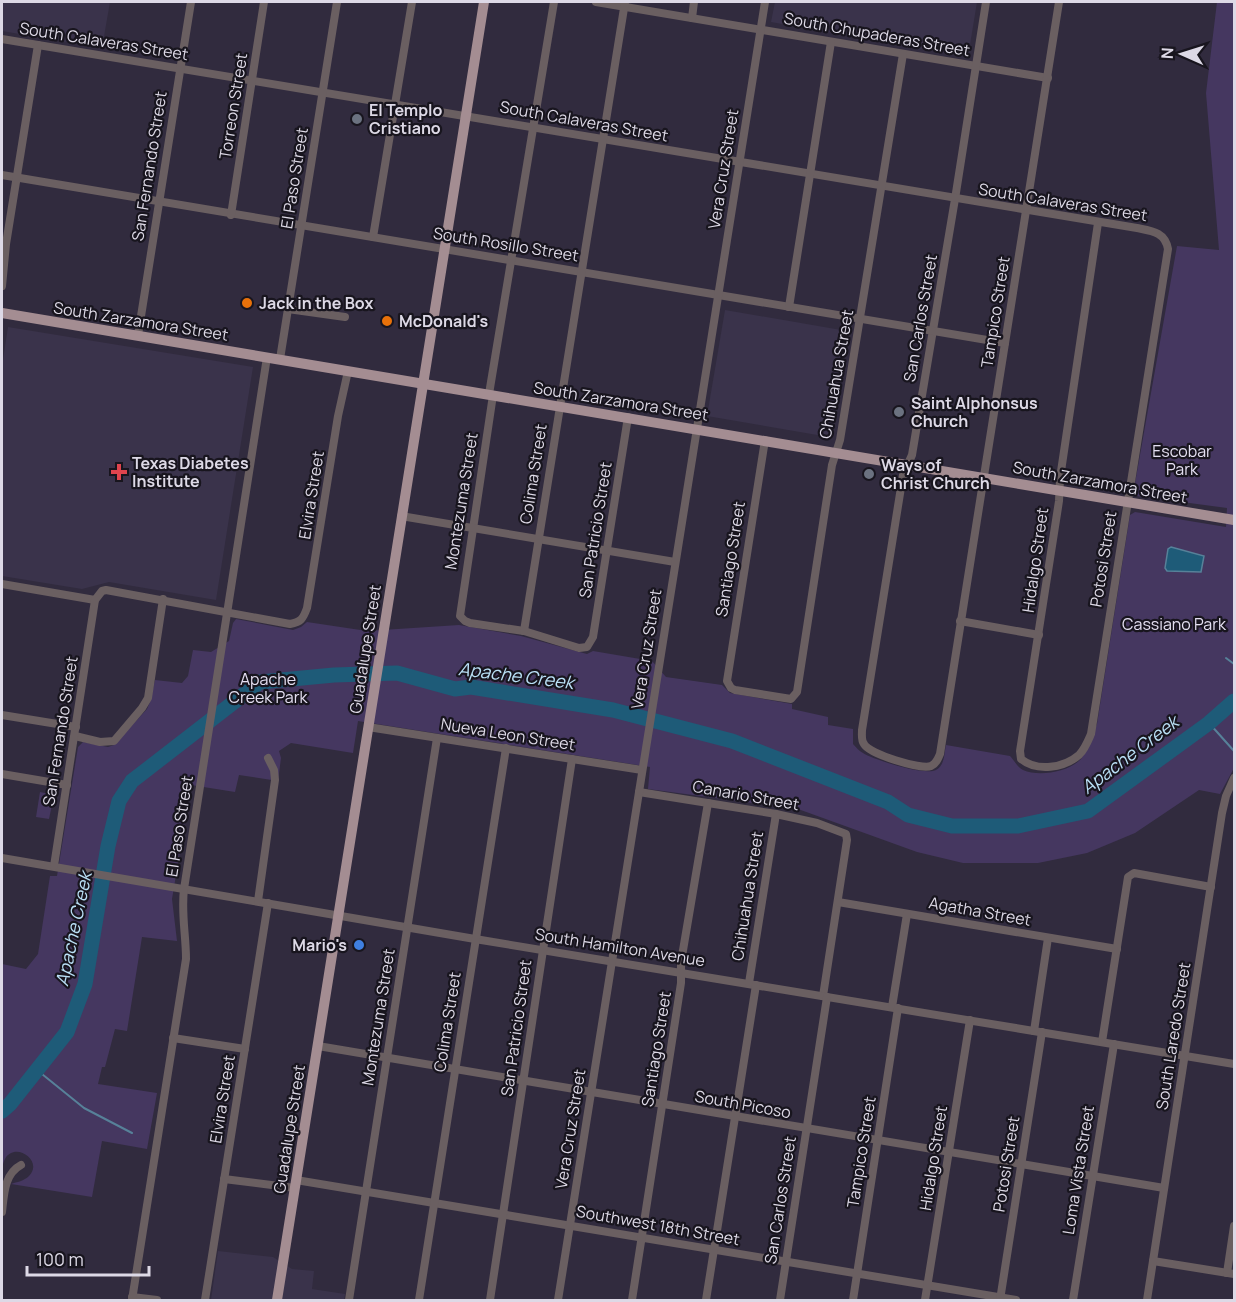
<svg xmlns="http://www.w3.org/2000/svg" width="1236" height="1302" viewBox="0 0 1236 1302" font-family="Manrope,sans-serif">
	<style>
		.built { fill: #3a334b }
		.green { fill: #453760 }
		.water { fill: #1e5b78; stroke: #578199; stroke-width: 1.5 }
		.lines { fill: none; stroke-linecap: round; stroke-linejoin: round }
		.stream { stroke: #578199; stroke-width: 2 }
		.river { stroke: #1e5b78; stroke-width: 15 }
		.minor { stroke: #6a5f61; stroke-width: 8 }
		.major { stroke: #a48d92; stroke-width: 10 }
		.worship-dot { fill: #6b7280; stroke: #18151e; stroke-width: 2 }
		.food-dot { fill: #e8710a; stroke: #18151e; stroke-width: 2 }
		.health-dot { fill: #e0444e; stroke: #18151e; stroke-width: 2 }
		.shop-dot { fill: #3f7fe0; stroke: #18151e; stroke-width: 2 }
		.labels { text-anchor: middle; stroke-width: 4.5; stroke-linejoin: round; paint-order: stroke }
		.street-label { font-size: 16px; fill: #ddd9e6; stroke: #18151e }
		.poi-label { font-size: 16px; font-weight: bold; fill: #ddd9e6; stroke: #18151e; text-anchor: start }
		.park-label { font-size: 16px; fill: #e4dff1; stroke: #18151e }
		.water-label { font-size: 18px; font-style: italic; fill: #bae0f6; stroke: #18151e }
	</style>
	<rect width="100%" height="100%" fill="#312b3e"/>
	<g class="built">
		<polygon points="2,2 110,2 102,48 2,31"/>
		<polygon points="775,2 977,2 968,57 771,22"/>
		<polygon points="725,310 847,331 829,437 707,416"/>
		<polygon points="8,327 253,367 216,600 109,582 82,589 2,576 2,366"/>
		<polygon points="218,1251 273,1257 292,1269 314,1271 312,1289 345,1294 344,1300 211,1300"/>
	</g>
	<g class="green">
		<path d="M1217,2H1234V768L1220,794L1199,790L1135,833L1087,853L1038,863H963L917,852L798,809L648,789L650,767L358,721L353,753L291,743L279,751L281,758L278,781L239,775L235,792L191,785L172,899L177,941L142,937L127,1031L115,1029L105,1067H102L98,1084L157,1093L147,1149L102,1141L92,1197L11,1184C17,1182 24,1181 29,1176C44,1161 15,1141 5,1159C2,1164 2,1172 2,1178V964L26,969L38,954L50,876H57L78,747L83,742L108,747L114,745L147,709L150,702L155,680L182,683L188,676L193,650L211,652L229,641L233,623L236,619L293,630L301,627L307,622L367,631L459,625L521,636L587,654L593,651L652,661L666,677L722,685L730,693L792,704V709L828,717V725L853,729V744C856,747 859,751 863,753C874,760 925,776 936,770C945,765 944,754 946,745L1010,756C1014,760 1017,767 1023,770C1039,777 1069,772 1081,759C1088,750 1092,735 1097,724L1130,515L1135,512L1226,527L1227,508L1137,496L1134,489L1177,246L1219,250L1206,93Z"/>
		<polygon points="40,792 54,795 49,819 36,817"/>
	</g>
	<polygon class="water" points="1171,547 1204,556 1201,572 1167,571 1165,568 1168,549"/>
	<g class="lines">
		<g class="stream">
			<polyline points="1226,658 1234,664"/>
			<polyline points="1209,723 1234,751"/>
			<polyline points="37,1070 84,1108 132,1133"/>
		</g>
		<polyline class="river" points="2,1111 10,1104 67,1032 85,984 108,846 119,801 132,781 260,682 334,675 397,673 455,689 471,687 613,710 732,741 888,802 908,815 952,826 1018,826 1088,811 1209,723 1234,701"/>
		<g class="minor">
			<polyline points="596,2 1048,78"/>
			<path d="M986,2L955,199L912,455L903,475L862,730C862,735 861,740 864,744C869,754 921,770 931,766C936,764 938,759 940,754L1059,2"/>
			<polyline points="692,18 694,2"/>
			<path d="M2,39L1137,228C1152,231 1165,232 1168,249L1091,734C1088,741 1085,749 1079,755C1064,768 1037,772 1021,759L1020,751L1059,501L1060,478L1098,223"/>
			<polyline points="2,175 1005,343"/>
			<polyline points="231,215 264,2"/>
			<polyline points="373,237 412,2"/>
			<polyline points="2,286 6,244 38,45"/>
			<polyline points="789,307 831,42"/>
			<polyline points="288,309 345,317"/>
			<polyline points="138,335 191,2"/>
			<polyline points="280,359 337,2"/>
			<polyline points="489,394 554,2"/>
			<polyline points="493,395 460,616 465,621 470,623 524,631 579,648 587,647 593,637 628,417"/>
			<polyline points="765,440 727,681 731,688 735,690 791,699 797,692 832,465 840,440 903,54"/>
			<polyline points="401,516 675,562"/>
			<polyline points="2,584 95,600"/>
			<polyline points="960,621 1039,635"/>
			<polyline points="524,631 625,2"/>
			<polyline points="2,715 76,727"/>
			<polyline points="368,727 642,770"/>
			<polyline points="75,736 100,742 114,741 142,708 148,698 163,599"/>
			<polyline points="2,774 67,785"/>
			<polyline points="639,792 776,814 817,823 846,834 847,840 823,996"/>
			<polyline points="2,858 475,939 1234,1064"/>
			<path d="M54,866L95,600L102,591L106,590L290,624C301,622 303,619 307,608L338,416L348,371"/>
			<polyline points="258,901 275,780 274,770 268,758"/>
			<polyline points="838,902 1117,949"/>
			<polyline points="749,983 776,814"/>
			<polyline points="892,1007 907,914"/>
			<polyline points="1034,1031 1048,938"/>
			<polyline points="173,1038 245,1049"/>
			<polyline points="1102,1042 1128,877 1134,873 1211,887"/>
			<polyline points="318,1046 1164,1188"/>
			<polyline points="224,1179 295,1188"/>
			<polyline points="296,1180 1016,1300"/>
			<path d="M2,1212C4,1195 4,1174 21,1165"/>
			<polyline points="1153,1261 1234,1274"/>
			<polyline points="1227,1273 1234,1226"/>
			<polyline points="132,1297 157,1300"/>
			<path d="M132,1300L186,959C186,935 181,913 184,889L267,357"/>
			<polyline points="205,1300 268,903"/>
			<polyline points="349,1300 437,738"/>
			<polyline points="419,1300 506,748"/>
			<polyline points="490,1300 572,759"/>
			<polyline points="558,1300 765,2"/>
			<polyline points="632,1300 681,983 681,962 708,803"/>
			<polyline points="706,1300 756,985"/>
			<polyline points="780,1300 827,997"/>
			<polyline points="853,1300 898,1008"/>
			<polyline points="925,1300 970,1020"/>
			<polyline points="1000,1300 1042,1032"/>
			<polyline points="1073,1300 1114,1044"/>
			<polyline points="1147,1300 1222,813 1226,796 1234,778"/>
		</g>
		<g class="major">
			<polyline points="2,313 1234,520"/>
			<polyline points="277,1300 484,2"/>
		</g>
	</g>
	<g class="worship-dot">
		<circle cx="357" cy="119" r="6"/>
		<circle cx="899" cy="412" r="6"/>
		<circle cx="869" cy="474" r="6"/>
	</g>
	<g class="food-dot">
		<circle cx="247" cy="303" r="6"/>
		<circle cx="387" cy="321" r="6"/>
	</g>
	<path class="health-dot" d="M116 463h6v6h6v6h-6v6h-6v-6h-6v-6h6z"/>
	<circle class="shop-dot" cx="359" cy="945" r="6"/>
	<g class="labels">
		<g class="street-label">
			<text transform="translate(877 34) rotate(10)" y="6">South Chupaderas Street</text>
			<text transform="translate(104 41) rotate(9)" y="6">South Calaveras Street</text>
			<text transform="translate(233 106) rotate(-81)" y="6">Torreon Street</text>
			<text transform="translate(584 121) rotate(10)" y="6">South Calaveras Street</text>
			<text transform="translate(149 166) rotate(-81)" y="6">San Fernando Street</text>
			<text transform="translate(723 169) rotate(-81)" y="6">Vera Cruz Street</text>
			<text transform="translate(294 178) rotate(-81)" y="6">El Paso Street</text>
			<text transform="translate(1063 202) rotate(9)" y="6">South Calaveras Street</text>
			<text transform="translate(506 244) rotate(9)" y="6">South Rosillo Street</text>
			<text transform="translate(995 312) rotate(-81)" y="6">Tampico Street</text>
			<text transform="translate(920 318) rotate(-80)" y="6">San Carlos Street</text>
			<text transform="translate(141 321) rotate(9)" y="6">South Zarzamora Street</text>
			<text transform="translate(836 374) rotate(-80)" y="6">Chihuahua Street</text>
			<text transform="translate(621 401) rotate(9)" y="6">South Zarzamora Street</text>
			<text transform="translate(533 474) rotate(-81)" y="6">Colima Street</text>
			<text transform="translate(1100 482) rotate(10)" y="6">South Zarzamora Street</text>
			<text transform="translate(311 495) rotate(-81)" y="6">Elvira Street</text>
			<text transform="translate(461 501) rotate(-81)" y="6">Montezuma Street</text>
			<text transform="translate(595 530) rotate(-81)" y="6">San Patricio Street</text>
			<text transform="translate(730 559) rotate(-81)" y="6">Santiago Street</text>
			<text transform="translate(1103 559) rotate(-81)" y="6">Potosi Street</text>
			<text transform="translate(1035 560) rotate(-82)" y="6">Hidalgo Street</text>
			<text transform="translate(365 649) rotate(-81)" y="6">Guadalupe Street</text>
			<text transform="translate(646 649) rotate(-81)" y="6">Vera Cruz Street</text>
			<text transform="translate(60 731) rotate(-81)" y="6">San Fernando Street</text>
			<text transform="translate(508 734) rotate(9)" y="6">Nueva Leon Street</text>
			<text transform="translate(746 795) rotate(10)" y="6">Canario Street</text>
			<text transform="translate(179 826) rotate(-81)" y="6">El Paso Street</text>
			<text transform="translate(747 896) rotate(-81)" y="6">Chihuahua Street</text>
			<text transform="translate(980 911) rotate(10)" y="6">Agatha Street</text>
			<text transform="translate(620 947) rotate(9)" y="6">South Hamilton Avenue</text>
			<text transform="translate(378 1017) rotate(-81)" y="6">Montezuma Street</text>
			<text transform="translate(447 1022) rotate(-81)" y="6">Colima Street</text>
			<text transform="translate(516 1028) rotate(-82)" y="6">San Patricio Street</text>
			<text transform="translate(1173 1036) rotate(-81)" y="6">South Laredo Street</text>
			<text transform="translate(656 1049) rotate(-81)" y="6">Santiago Street</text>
			<text transform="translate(222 1099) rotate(-81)" y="6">Elvira Street</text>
			<text transform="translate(743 1104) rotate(10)" y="6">South Picoso</text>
			<text transform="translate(289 1129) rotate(-81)" y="6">Guadalupe Street</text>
			<text transform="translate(570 1129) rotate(-81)" y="6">Vera Cruz Street</text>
			<text transform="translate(861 1152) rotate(-81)" y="6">Tampico Street</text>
			<text transform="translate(933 1158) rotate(-81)" y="6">Hidalgo Street</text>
			<text transform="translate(1006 1164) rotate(-81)" y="6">Potosi Street</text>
			<text transform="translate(1078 1170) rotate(-81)" y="6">Loma Vista Street</text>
			<text transform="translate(780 1200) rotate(-81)" y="6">San Carlos Street</text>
			<text transform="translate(658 1225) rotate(10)" y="6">Southwest 18th Street</text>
		</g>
		<g class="poi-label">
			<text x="369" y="116">El Templo<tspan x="369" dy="18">Cristiano</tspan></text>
			<text x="259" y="309">Jack in the Box</text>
			<text x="399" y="327">McDonald's</text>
			<text x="911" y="409">Saint Alphonsus<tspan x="911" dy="18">Church</tspan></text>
			<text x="132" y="469">Texas Diabetes<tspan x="132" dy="18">Institute</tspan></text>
			<text x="881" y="471">Ways of<tspan x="881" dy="18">Christ Church</tspan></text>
			<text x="347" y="951" text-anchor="end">Mario's</text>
		</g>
		<g class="park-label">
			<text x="1182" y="457">Escobar<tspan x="1182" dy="18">Park</tspan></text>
			<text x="1174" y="630">Cassiano Park</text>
			<text x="268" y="685">Apache<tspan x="268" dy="18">Creek Park</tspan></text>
		</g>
		<g class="water-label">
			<text transform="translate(516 676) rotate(7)" y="6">Apache Creek</text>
			<text transform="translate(1130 755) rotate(-37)" y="6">Apache Creek</text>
			<text transform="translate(74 929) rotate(-78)" y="6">Apache Creek</text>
		</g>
	</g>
	<rect width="1236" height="1302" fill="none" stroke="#ddd9e6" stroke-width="6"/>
	<g transform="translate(1182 54) rotate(273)" stroke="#18151e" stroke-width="4.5" paint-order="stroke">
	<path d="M0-4.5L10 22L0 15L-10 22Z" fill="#ddd9e6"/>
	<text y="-9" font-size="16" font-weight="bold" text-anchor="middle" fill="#ddd9e6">N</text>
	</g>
	<path d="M27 1266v9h122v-9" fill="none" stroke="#ddd9e6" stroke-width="3"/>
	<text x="36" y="1266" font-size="18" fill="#ddd9e6" stroke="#18151e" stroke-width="4.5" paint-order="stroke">100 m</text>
</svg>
